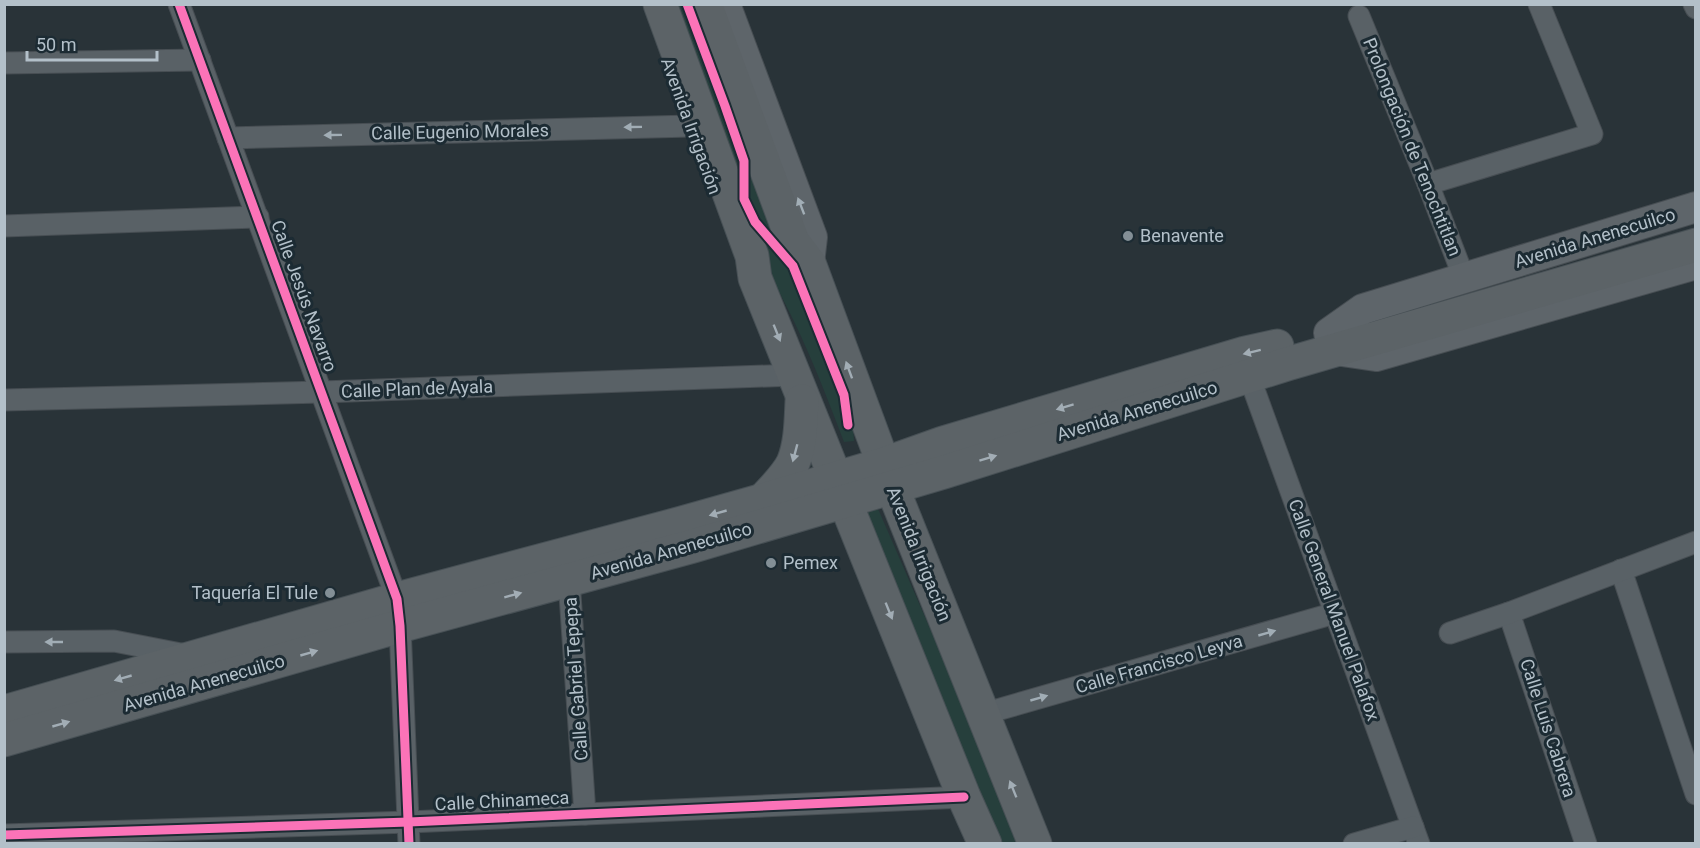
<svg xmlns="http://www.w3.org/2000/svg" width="1700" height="848" viewBox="0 0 1700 848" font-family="Roboto,sans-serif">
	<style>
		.green { fill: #263f3c }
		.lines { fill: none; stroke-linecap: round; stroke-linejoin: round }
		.street-casing { stroke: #474e53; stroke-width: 23 }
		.secondary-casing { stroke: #474e53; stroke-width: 32 }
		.primary-casing { stroke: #475055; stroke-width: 35 }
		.street { stroke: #596166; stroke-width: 21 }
		.secondary { stroke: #5e656a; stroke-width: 30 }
		.primary { stroke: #5c6367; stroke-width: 33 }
		.cycleway-casing { stroke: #1c2b33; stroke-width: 13 }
		.cycleway { stroke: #fb73b8; stroke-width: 9 }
		.oneway { fill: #a1adb5 }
		.oneway2 { fill: #a2aeb6 }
		.oneway3 { fill: #a2adb5 }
		.poi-dot { fill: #838f96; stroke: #1c2b33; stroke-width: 2 }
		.labels { text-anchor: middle; stroke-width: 6; stroke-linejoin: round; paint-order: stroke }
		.street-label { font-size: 18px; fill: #b3c0c9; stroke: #1c2b33 }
		.poi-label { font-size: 18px; fill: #b3c0c9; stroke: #1c2b33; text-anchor: start }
	</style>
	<rect width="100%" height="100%" fill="#293338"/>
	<g class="green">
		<path d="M661,5H700L853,424L854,441L844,442C822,384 800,327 769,274Z"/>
		<polygon points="874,505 879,511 1023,843 1000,843 860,508"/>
	</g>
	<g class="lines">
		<defs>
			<g id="street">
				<polyline points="179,4 397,599 400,626 409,844"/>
				<polyline points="1694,4 1696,8"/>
				<polyline points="1359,16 1428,184 1464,278"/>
				<polyline points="4,63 200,60"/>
				<polyline points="228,138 691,126"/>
				<polyline points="1428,184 1592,134 1539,4"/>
				<polyline points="4,226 258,217"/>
				<polyline points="1249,376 1419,844"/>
				<polyline points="4,400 322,392 794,375"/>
				<polyline points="1621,570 1696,794"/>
				<polyline points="569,580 585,814"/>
				<polyline points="1509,613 1586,844"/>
				<polyline points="1450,633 1509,613 1696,542"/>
				<polyline points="4,642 114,641 186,655"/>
				<polyline points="983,714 1335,613"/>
				<polyline points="4,835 409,822 964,797"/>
				<polyline points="1354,844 1413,827"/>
			</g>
			<g id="secondary">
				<polyline points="725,4 812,237 809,263"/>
				<polyline points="1329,333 1363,309 1696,207"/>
				<polyline points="1335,350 1376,356 1696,264"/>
			</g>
			<g id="primary">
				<polyline points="660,4 752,256 755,278 964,797 985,844"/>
				<polyline points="705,4 793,242 809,263 892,487 1035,844"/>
				<path d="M763,500C774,488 786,477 793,463C801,444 801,421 802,401"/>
				<polyline points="4,712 397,599 682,523 763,500 884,464 943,443 1245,353 1277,346"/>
				<polyline points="4,740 400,626 693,546 944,472 1287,364 1696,245"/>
			</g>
		</defs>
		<use href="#street" class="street-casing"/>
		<use href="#secondary" class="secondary-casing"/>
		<use href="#primary" class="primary-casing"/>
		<use href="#street" class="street"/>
		<use href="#secondary" class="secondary"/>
		<use href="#primary" class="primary"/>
		<defs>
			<g id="cycleway">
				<polyline points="179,4 397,599 400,626 409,844"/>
				<polyline points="687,4 725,106 744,161 744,199 755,222 793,266 844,395 848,425"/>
				<polyline points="4,835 409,822 964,797"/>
			</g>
		</defs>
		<use href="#cycleway" class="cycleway-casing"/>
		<use href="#cycleway" class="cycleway"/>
	</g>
	<defs><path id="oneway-solid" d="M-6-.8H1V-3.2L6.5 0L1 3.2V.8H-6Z" transform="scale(1.5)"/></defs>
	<g class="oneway">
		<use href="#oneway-solid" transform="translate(633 127) rotate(179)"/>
		<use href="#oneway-solid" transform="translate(333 135) rotate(179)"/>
		<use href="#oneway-solid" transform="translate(1267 633) rotate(-16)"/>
		<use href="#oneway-solid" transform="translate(54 642) rotate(180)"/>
		<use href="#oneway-solid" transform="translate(1039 698) rotate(-16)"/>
	</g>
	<use class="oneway2" href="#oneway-solid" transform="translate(801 206) rotate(-111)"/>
	<g class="oneway3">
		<use href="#oneway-solid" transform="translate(777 333) rotate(68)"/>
		<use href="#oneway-solid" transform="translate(1252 352) rotate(166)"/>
		<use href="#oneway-solid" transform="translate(849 370) rotate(-110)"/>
		<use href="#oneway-solid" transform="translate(1065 407) rotate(163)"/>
		<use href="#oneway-solid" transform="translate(795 453) rotate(105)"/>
		<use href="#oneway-solid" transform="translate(988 458) rotate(-17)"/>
		<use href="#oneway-solid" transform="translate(718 513) rotate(164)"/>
		<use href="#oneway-solid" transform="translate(513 595) rotate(-15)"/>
		<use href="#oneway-solid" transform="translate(889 611) rotate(68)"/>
		<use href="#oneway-solid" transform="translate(309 653) rotate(-16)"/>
		<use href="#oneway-solid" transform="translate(123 678) rotate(164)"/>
		<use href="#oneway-solid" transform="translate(61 724) rotate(-16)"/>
		<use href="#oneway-solid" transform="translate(1013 789) rotate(-112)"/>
	</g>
	<g class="poi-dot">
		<circle cx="1128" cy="236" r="6"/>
		<circle cx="771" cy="563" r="6"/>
		<circle cx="330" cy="593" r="6"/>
	</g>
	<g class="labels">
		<g class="street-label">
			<text transform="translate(691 126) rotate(70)" y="6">Avenida Irrigación</text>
			<text transform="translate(460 132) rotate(-1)" y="6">Calle Eugenio Morales</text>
			<text transform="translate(1412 147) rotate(68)" y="6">Prolongación de Tenochtitlan</text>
			<text transform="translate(1595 238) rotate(-17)" y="6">Avenida Anenecuilco</text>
			<text transform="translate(304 296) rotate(70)" y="6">Calle Jesús Navarro</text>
			<text transform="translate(417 389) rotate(-2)" y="6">Calle Plan de Ayala</text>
			<text transform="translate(1137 411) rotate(-17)" y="6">Avenida Anenecuilco</text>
			<text transform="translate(671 551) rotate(-16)" y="6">Avenida Anenecuilco</text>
			<text transform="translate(919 554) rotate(68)" y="6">Avenida Irrigación</text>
			<text transform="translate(1334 610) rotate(70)" y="6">Calle General Manuel Palafox</text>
			<text transform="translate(1159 664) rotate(-16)" y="6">Calle Francisco Leyva</text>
			<text transform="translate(576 679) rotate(-94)" y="6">Calle Gabriel Tepepa</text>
			<text transform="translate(204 683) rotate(-16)" y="6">Avenida Anenecuilco</text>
			<text transform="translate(1548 728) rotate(72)" y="6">Calle Luis Cabrera</text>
			<text transform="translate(502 801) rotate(-3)" y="6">Calle Chinameca</text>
		</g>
		<g class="poi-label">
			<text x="1140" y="242">Benavente</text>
			<text x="783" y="569">Pemex</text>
			<text x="318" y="599" text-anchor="end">Taquería El Tule</text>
		</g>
	</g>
	<rect width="1700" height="848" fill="none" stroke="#b3c0c9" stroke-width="12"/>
	<path d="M27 51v9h130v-9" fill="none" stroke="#b3c0c9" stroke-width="3"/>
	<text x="36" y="51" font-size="18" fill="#b3c0c9" stroke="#1c2b33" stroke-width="4.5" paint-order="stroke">50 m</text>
</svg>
